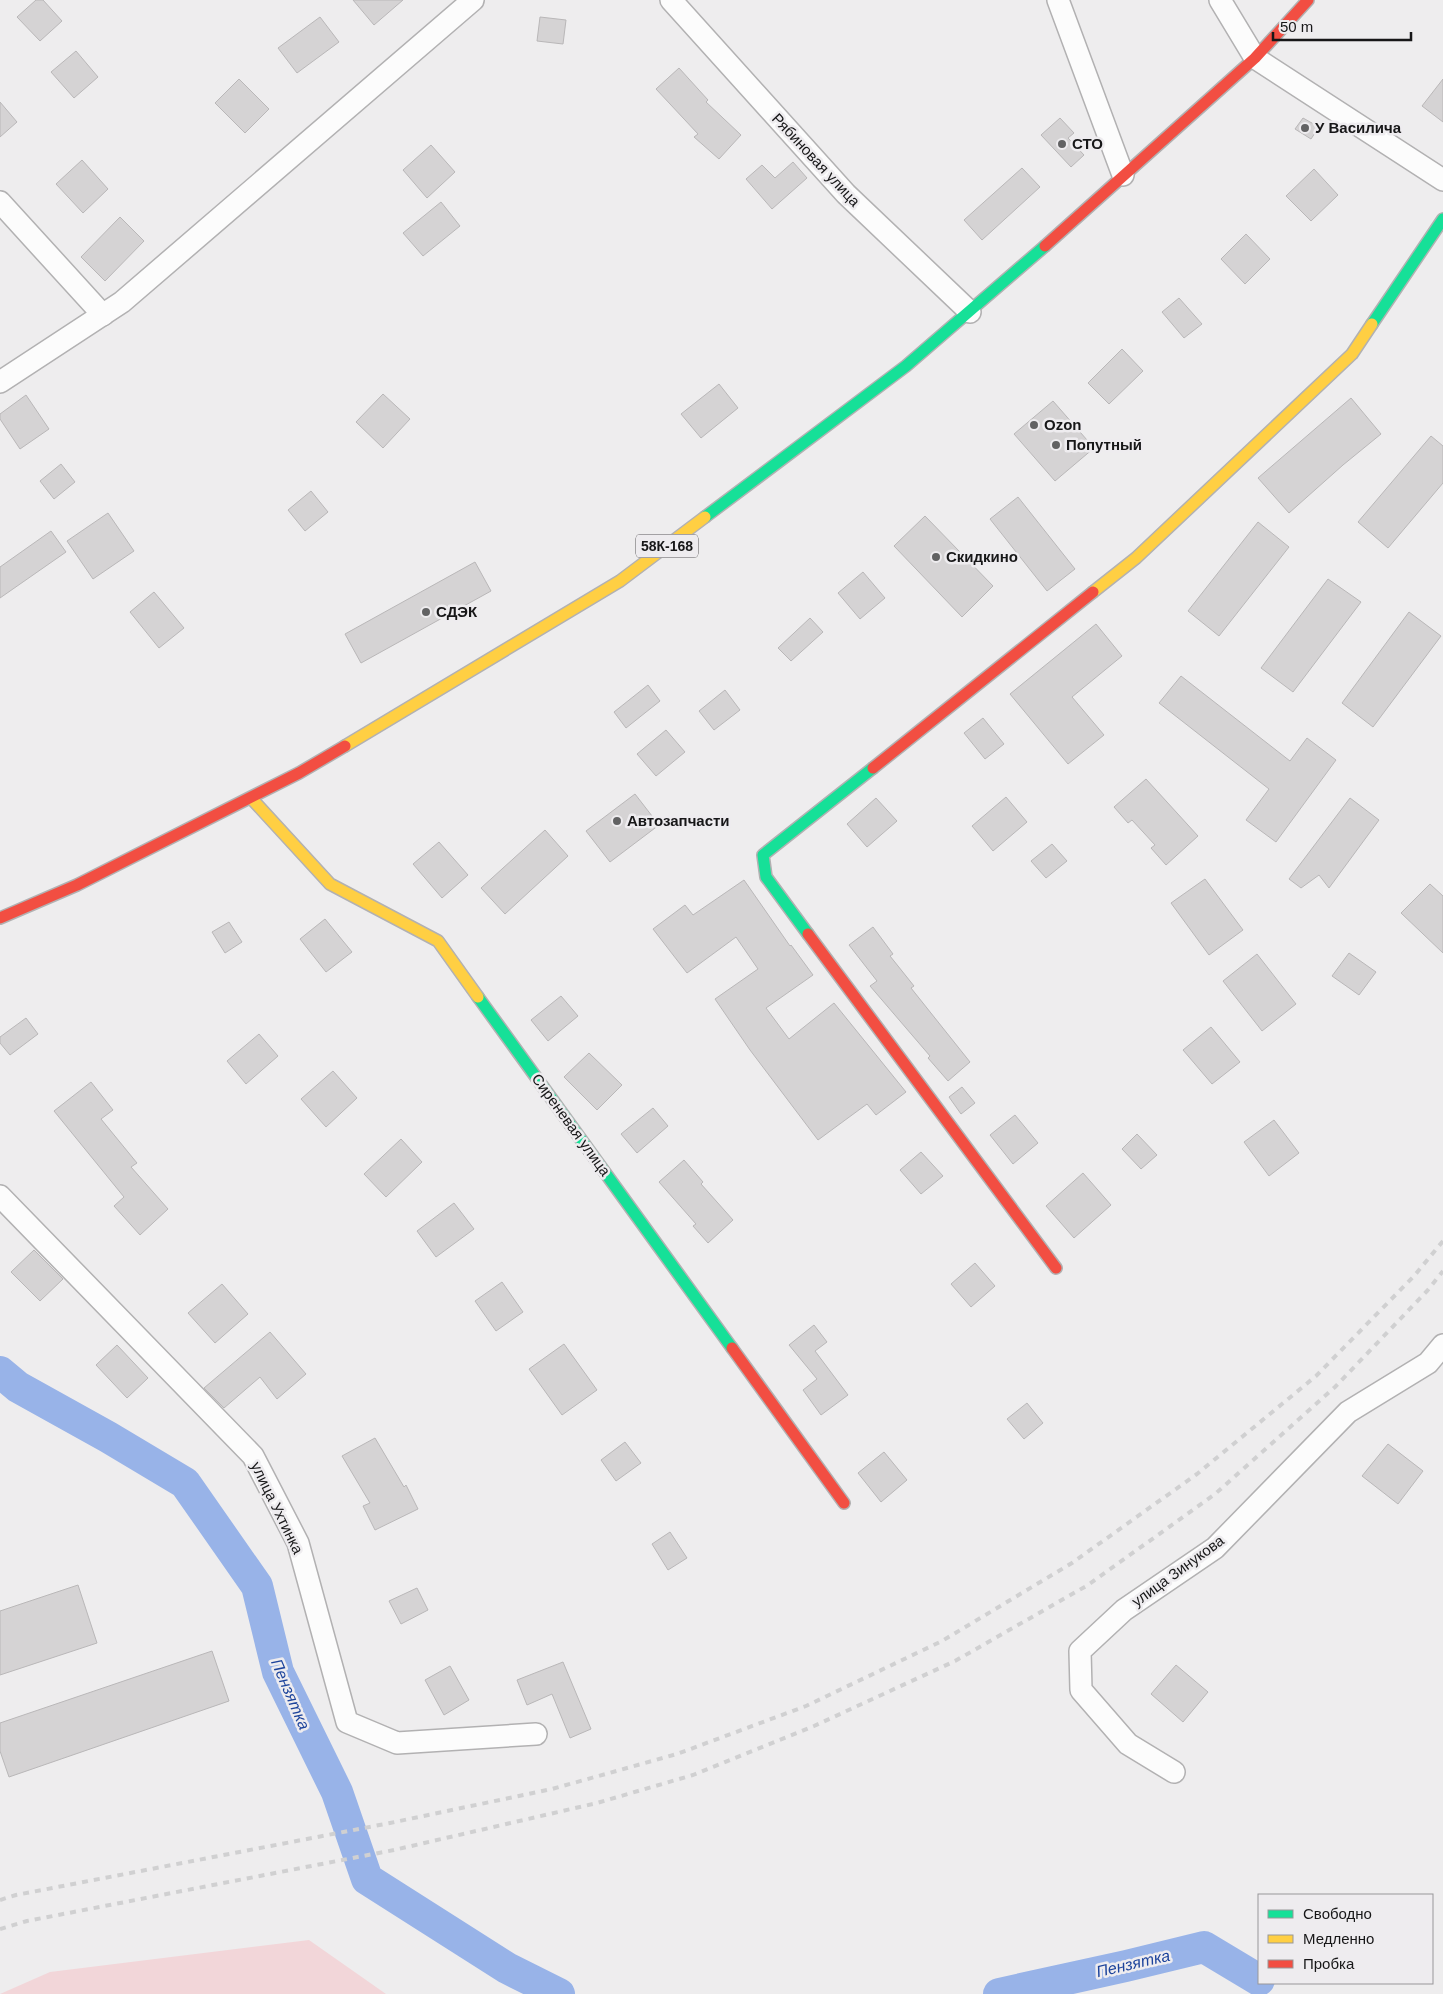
<svg xmlns="http://www.w3.org/2000/svg" width="1443" height="1994" viewBox="0 0 1443 1994" font-family="Helvetica,sans-serif">
	<style>
		.green { fill: #f2d6d9 }
		.lines { fill: none; stroke-linecap: round; stroke-linejoin: round }
		.river { stroke: #98b3e8; stroke-width: 32 }
		.building { fill: #d5d3d4; stroke: #b9b7b8 }
		.street-casing { stroke: #b2b1b2; stroke-width: 24 }
		.fast-casing { stroke: #b2b1b2; stroke-width: 14 }
		.slow-casing { stroke: #b2b1b2; stroke-width: 14 }
		.jam-casing { stroke: #b2b1b2; stroke-width: 14 }
		.street { stroke: #fcfcfc; stroke-width: 21 }
		.fast { stroke: #16e098; stroke-width: 11 }
		.slow { stroke: #ffcf43; stroke-width: 11 }
		.jam { stroke: #f24e42; stroke-width: 11 }
		.rail { stroke: #d0d0d1; stroke-width: 4; stroke-dasharray: 6 6; stroke-linecap: butt }
		.poi-dot { fill: #626263; stroke: #eeecef; stroke-width: 2 }
		.labels { text-anchor: middle; stroke-width: 5; stroke-linejoin: round; paint-order: stroke }
		.shield { fill: #eeecef; stroke: #585758; stroke-width: 1 }
		.shield-label { font-size: 14px; font-weight: bold; fill: #171718 }
		.poi-label { font-size: 15px; font-weight: bold; fill: #171718; stroke: #eeecef; text-anchor: start }
		.street-label { font-size: 15px; fill: #171718; stroke: #eeecef }
		.water-label { font-size: 16px; font-style: italic; fill: #1c439b; stroke: #eeecef }
	</style>
	<rect width="100%" height="100%" fill="#eeedee"/>
	<polygon class="green" points="309,1940 386,1994 0,1994 50,1972"/>
	<g class="lines">
		<g class="river">
			<polyline points="0,1372 18,1387 108,1437 185,1483 257,1586 278,1672 337,1792 367,1879 507,1968 559,1994"/>
			<polyline points="999,1994 1126,1966 1204,1947 1259,1980"/>
		</g>
	</g>
	<g class="building">
		<polygon points="36,0 43,0 62,21 40,41 17,17"/>
		<polygon points="353,0 403,0 374,25"/>
		<polygon points="320,17 339,42 297,73 278,48"/>
		<polygon points="540,17 566,20 563,44 537,41"/>
		<polygon points="76,51 98,77 74,98 51,72"/>
		<polygon points="679,68 708,100 706,102 741,135 719,159 694,137 698,134 656,89"/>
		<polygon points="239,79 269,109 245,133 215,103"/>
		<polygon points="1443,79 1443,122 1422,106"/>
		<polygon points="0,102 17,122 0,137"/>
		<polygon points="1060,118 1074,133 1068,138 1084,155 1071,167 1041,135"/>
		<polygon points="1303,118 1319,127 1311,139 1295,129"/>
		<polygon points="431,145 455,172 427,198 403,170"/>
		<polygon points="82,160 108,189 83,213 56,184"/>
		<polygon points="793,162 807,178 772,209 746,179 762,165 775,178"/>
		<polygon points="1022,168 1040,187 982,240 964,220"/>
		<polygon points="1314,169 1338,195 1311,221 1286,196"/>
		<polygon points="441,202 460,226 423,256 403,233"/>
		<polygon points="120,217 144,241 105,281 81,257"/>
		<polygon points="1246,234 1270,259 1245,284 1221,259"/>
		<polygon points="1179,298 1202,324 1184,338 1162,312"/>
		<polygon points="1122,349 1143,371 1109,404 1088,383"/>
		<polygon points="719,384 738,408 701,438 681,414"/>
		<polygon points="383,394 410,419 383,448 356,422"/>
		<polygon points="26,395 49,429 20,449 0,419 0,414"/>
		<polygon points="1351,398 1381,434 1343,465 1289,513 1258,478"/>
		<polygon points="1053,401 1094,448 1055,481 1014,434"/>
		<polygon points="1431,436 1443,446 1443,483 1388,548 1358,522"/>
		<polygon points="61,464 75,482 54,499 40,481"/>
		<polygon points="311,491 328,512 305,531 288,510"/>
		<polygon points="1018,497 1075,569 1047,591 990,519"/>
		<polygon points="108,513 134,551 93,579 67,541"/>
		<polygon points="925,516 993,586 962,617 894,546"/>
		<polygon points="1258,522 1289,547 1219,636 1188,611"/>
		<polygon points="51,531 66,552 0,598 0,567"/>
		<polygon points="475,562 491,591 361,663 345,634"/>
		<polygon points="863,572 885,598 860,619 838,593"/>
		<polygon points="1328,579 1361,602 1293,692 1261,668"/>
		<polygon points="154,592 184,628 159,648 130,612"/>
		<polygon points="1409,612 1441,636 1373,727 1342,703"/>
		<polygon points="810,618 823,632 791,661 778,648"/>
		<polygon points="1096,624 1122,656 1072,697 1104,735 1068,764 1010,694"/>
		<polygon points="1181,676 1290,761 1307,738 1336,760 1276,842 1246,820 1269,789 1159,703"/>
		<polygon points="648,685 660,701 626,728 614,712"/>
		<polygon points="725,690 740,710 714,730 699,711"/>
		<polygon points="983,718 1004,744 985,759 964,733"/>
		<polygon points="666,730 685,752 656,776 637,754"/>
		<polygon points="1146,779 1198,836 1166,865 1151,848 1155,845 1132,820 1128,823 1114,807"/>
		<polygon points="635,794 659,825 610,862 586,831"/>
		<polygon points="1006,797 1027,822 993,851 972,826"/>
		<polygon points="876,798 897,821 867,847 847,824"/>
		<polygon points="1350,798 1379,820 1329,888 1319,875 1301,888 1289,879"/>
		<polygon points="545,830 568,856 505,914 481,888"/>
		<polygon points="439,842 468,875 442,898 413,864"/>
		<polygon points="1052,844 1067,861 1046,878 1031,861"/>
		<polygon points="1205,879 1243,930 1209,955 1171,903"/>
		<polygon points="744,880 790,946 791,945 813,975 766,1008 789,1039 834,1003 906,1092 876,1115 867,1104 818,1140 750,1050 715,999 758,969 736,937 687,973 653,929 685,905 693,915"/>
		<polygon points="1430,884 1443,896 1443,953 1401,913"/>
		<polygon points="325,919 352,952 326,972 300,939"/>
		<polygon points="229,922 242,942 225,953 212,932"/>
		<polygon points="873,927 893,954 890,956 914,986 911,988 970,1062 948,1081 928,1058 930,1056 870,986 877,981 849,945"/>
		<polygon points="1349,953 1376,972 1359,995 1332,976"/>
		<polygon points="1257,954 1296,1004 1262,1031 1223,981"/>
		<polygon points="561,996 578,1016 548,1041 531,1020"/>
		<polygon points="26,1018 38,1034 10,1055 0,1043 0,1037"/>
		<polygon points="1211,1027 1240,1062 1212,1084 1183,1050"/>
		<polygon points="259,1034 278,1056 246,1084 227,1061"/>
		<polygon points="589,1053 622,1085 597,1110 564,1077"/>
		<polygon points="333,1071 357,1098 326,1127 301,1099"/>
		<polygon points="91,1082 113,1110 101,1119 137,1163 131,1167 168,1209 140,1235 114,1206 124,1197 54,1111"/>
		<polygon points="962,1087 975,1103 961,1114 949,1097"/>
		<polygon points="653,1108 668,1126 637,1153 621,1134"/>
		<polygon points="1015,1115 1038,1143 1013,1164 990,1135"/>
		<polygon points="1274,1120 1299,1153 1269,1176 1244,1142"/>
		<polygon points="1137,1134 1157,1155 1141,1169 1122,1149"/>
		<polygon points="401,1139 422,1162 386,1197 364,1174"/>
		<polygon points="921,1152 943,1176 921,1194 900,1170"/>
		<polygon points="684,1160 703,1182 701,1184 733,1220 708,1243 693,1226 696,1224 659,1182"/>
		<polygon points="1083,1173 1111,1205 1074,1238 1046,1206"/>
		<polygon points="454,1203 474,1229 436,1257 417,1231"/>
		<polygon points="34,1250 63,1279 40,1301 11,1272"/>
		<polygon points="975,1263 995,1286 971,1307 951,1284"/>
		<polygon points="502,1282 523,1312 496,1331 475,1301"/>
		<polygon points="222,1284 248,1314 215,1343 188,1313"/>
		<polygon points="814,1325 827,1342 815,1351 848,1395 821,1415 803,1390 817,1379 789,1345"/>
		<polygon points="270,1332 306,1374 277,1399 260,1377 224,1408 204,1388"/>
		<polygon points="564,1344 597,1390 562,1415 529,1369"/>
		<polygon points="117,1345 148,1378 127,1398 96,1365"/>
		<polygon points="1027,1403 1043,1423 1024,1439 1007,1419"/>
		<polygon points="375,1438 404,1487 406,1485 418,1509 375,1530 363,1506 370,1503 342,1456"/>
		<polygon points="625,1442 641,1463 616,1481 601,1460"/>
		<polygon points="1388,1444 1423,1471 1398,1504 1362,1476"/>
		<polygon points="884,1452 907,1480 881,1502 858,1473"/>
		<polygon points="670,1532 687,1558 668,1570 652,1544"/>
		<polygon points="78,1585 97,1643 0,1675 0,1611"/>
		<polygon points="417,1588 428,1610 401,1624 389,1601"/>
		<polygon points="212,1651 229,1701 9,1777 0,1751 0,1723"/>
		<polygon points="563,1662 591,1729 570,1738 552,1694 527,1705 517,1680"/>
		<polygon points="1176,1665 1208,1692 1183,1722 1151,1694"/>
		<polygon points="450,1666 469,1700 444,1715 425,1680"/>
	</g>
	<g class="lines">
		<defs>
			<g id="street">
				<polyline points="671,0 846,194 970,312"/>
				<polyline points="1058,0 1123,175"/>
				<polyline points="1220,0 1255,58 1443,180"/>
				<polyline points="0,202 103,315"/>
				<polyline points="0,382 122,302 473,0"/>
				<polyline points="0,1196 253,1456 298,1543 347,1722 397,1743 536,1734"/>
				<polyline points="1174,1772 1128,1744 1081,1690 1080,1651 1124,1610 1215,1548 1348,1412 1428,1363 1443,1345"/>
			</g>
			<g id="fast">
				<polyline points="1372,324 1443,219"/>
				<polyline points="705,517 906,366 1045,246"/>
				<polyline points="808,934 766,877 763,855 873,768"/>
				<polyline points="478,997 732,1348"/>
			</g>
			<g id="slow">
				<polyline points="1093,592 1136,558 1352,354 1372,324"/>
				<polyline points="345,746 620,581 705,517"/>
				<polyline points="251,798 330,884 438,941 478,997"/>
			</g>
			<g id="jam">
				<polyline points="1045,246 1255,58 1308,0"/>
				<polyline points="873,768 1093,592"/>
				<polyline points="0,918 77,885 299,773 345,746"/>
				<polyline points="808,934 1056,1268"/>
				<polyline points="732,1348 844,1503"/>
			</g>
		</defs>
		<use href="#street" class="street-casing"/>
		<use href="#fast" class="fast-casing"/>
		<use href="#slow" class="slow-casing"/>
		<use href="#jam" class="jam-casing"/>
		<use href="#street" class="street"/>
		<use href="#fast" class="fast"/>
		<use href="#slow" class="slow"/>
		<use href="#jam" class="jam"/>
		<g class="rail">
			<polyline points="0,1900 16,1895 390,1823 552,1789 677,1754 806,1706 942,1641 1072,1563 1197,1474 1316,1376 1414,1276 1443,1241"/>
			<polyline points="0,1929 27,1921 394,1850 597,1803 693,1775 814,1726 955,1661 1088,1585 1215,1494 1335,1387 1427,1291 1443,1271"/>
		</g>
	</g>
	<g class="poi-dot">
		<circle cx="1305" cy="128" r="5"/>
		<circle cx="1062" cy="144" r="5"/>
		<circle cx="1034" cy="425" r="5"/>
		<circle cx="1056" cy="445" r="5"/>
		<circle cx="936" cy="557" r="5"/>
		<circle cx="426" cy="612" r="5"/>
		<circle cx="617" cy="821" r="5"/>
	</g>
	<g class="labels">
		<rect class="shield" x="636" y="534.5" width="62" height="23" rx="4"/>
		<g class="shield-label">
			<text x="667" y="551">58К-168</text>
		</g>
		<g class="poi-label">
			<text x="1315" y="133">У Василича</text>
			<text x="1072" y="149">СТО</text>
			<text x="1044" y="430">Ozon</text>
			<text x="1066" y="450">Попутный</text>
			<text x="946" y="562">Скидкино</text>
			<text x="436" y="617">СДЭК</text>
			<text x="627" y="826">Автозапчасти</text>
		</g>
		<g class="street-label">
			<text transform="translate(816 160) rotate(47)" y="5">Рябиновая улица</text>
			<text transform="translate(571 1125) rotate(54)" y="5">Сиреневая улица</text>
			<text transform="translate(277 1508) rotate(64)" y="5">улица Ухтинка</text>
			<text transform="translate(1178 1571) rotate(-36)" y="5">улица Зинукова</text>
		</g>
		<g class="water-label">
			<text transform="translate(291 1694) rotate(67)" y="6">Пензятка</text>
			<text transform="translate(1133 1963) rotate(-13)" y="6">Пензятка</text>
		</g>
	</g>
	<rect x="1258" y="1894" width="175" height="90" fill="#eeecef" stroke="#989799"/>
	<rect x="1268" y="1910" width="25" height="8" fill="#16e098" stroke="#989799"/>
	<text x="1303" y="1919" font-size="15" fill="#171718">Свободно</text>
	<rect x="1268" y="1935" width="25" height="8" fill="#ffcf43" stroke="#989799"/>
	<text x="1303" y="1944" font-size="15" fill="#171718">Медленно</text>
	<rect x="1268" y="1960" width="25" height="8" fill="#f24e42" stroke="#989799"/>
	<text x="1303" y="1969" font-size="15" fill="#171718">Пробка</text>
	<path d="M1273 32v8h138v-8" fill="none" stroke="#171718" stroke-width="2.5"/>
	<text x="1280" y="32" font-size="15" fill="#171718" stroke="#eeecef" stroke-width="4" paint-order="stroke">50 m</text>
</svg>
